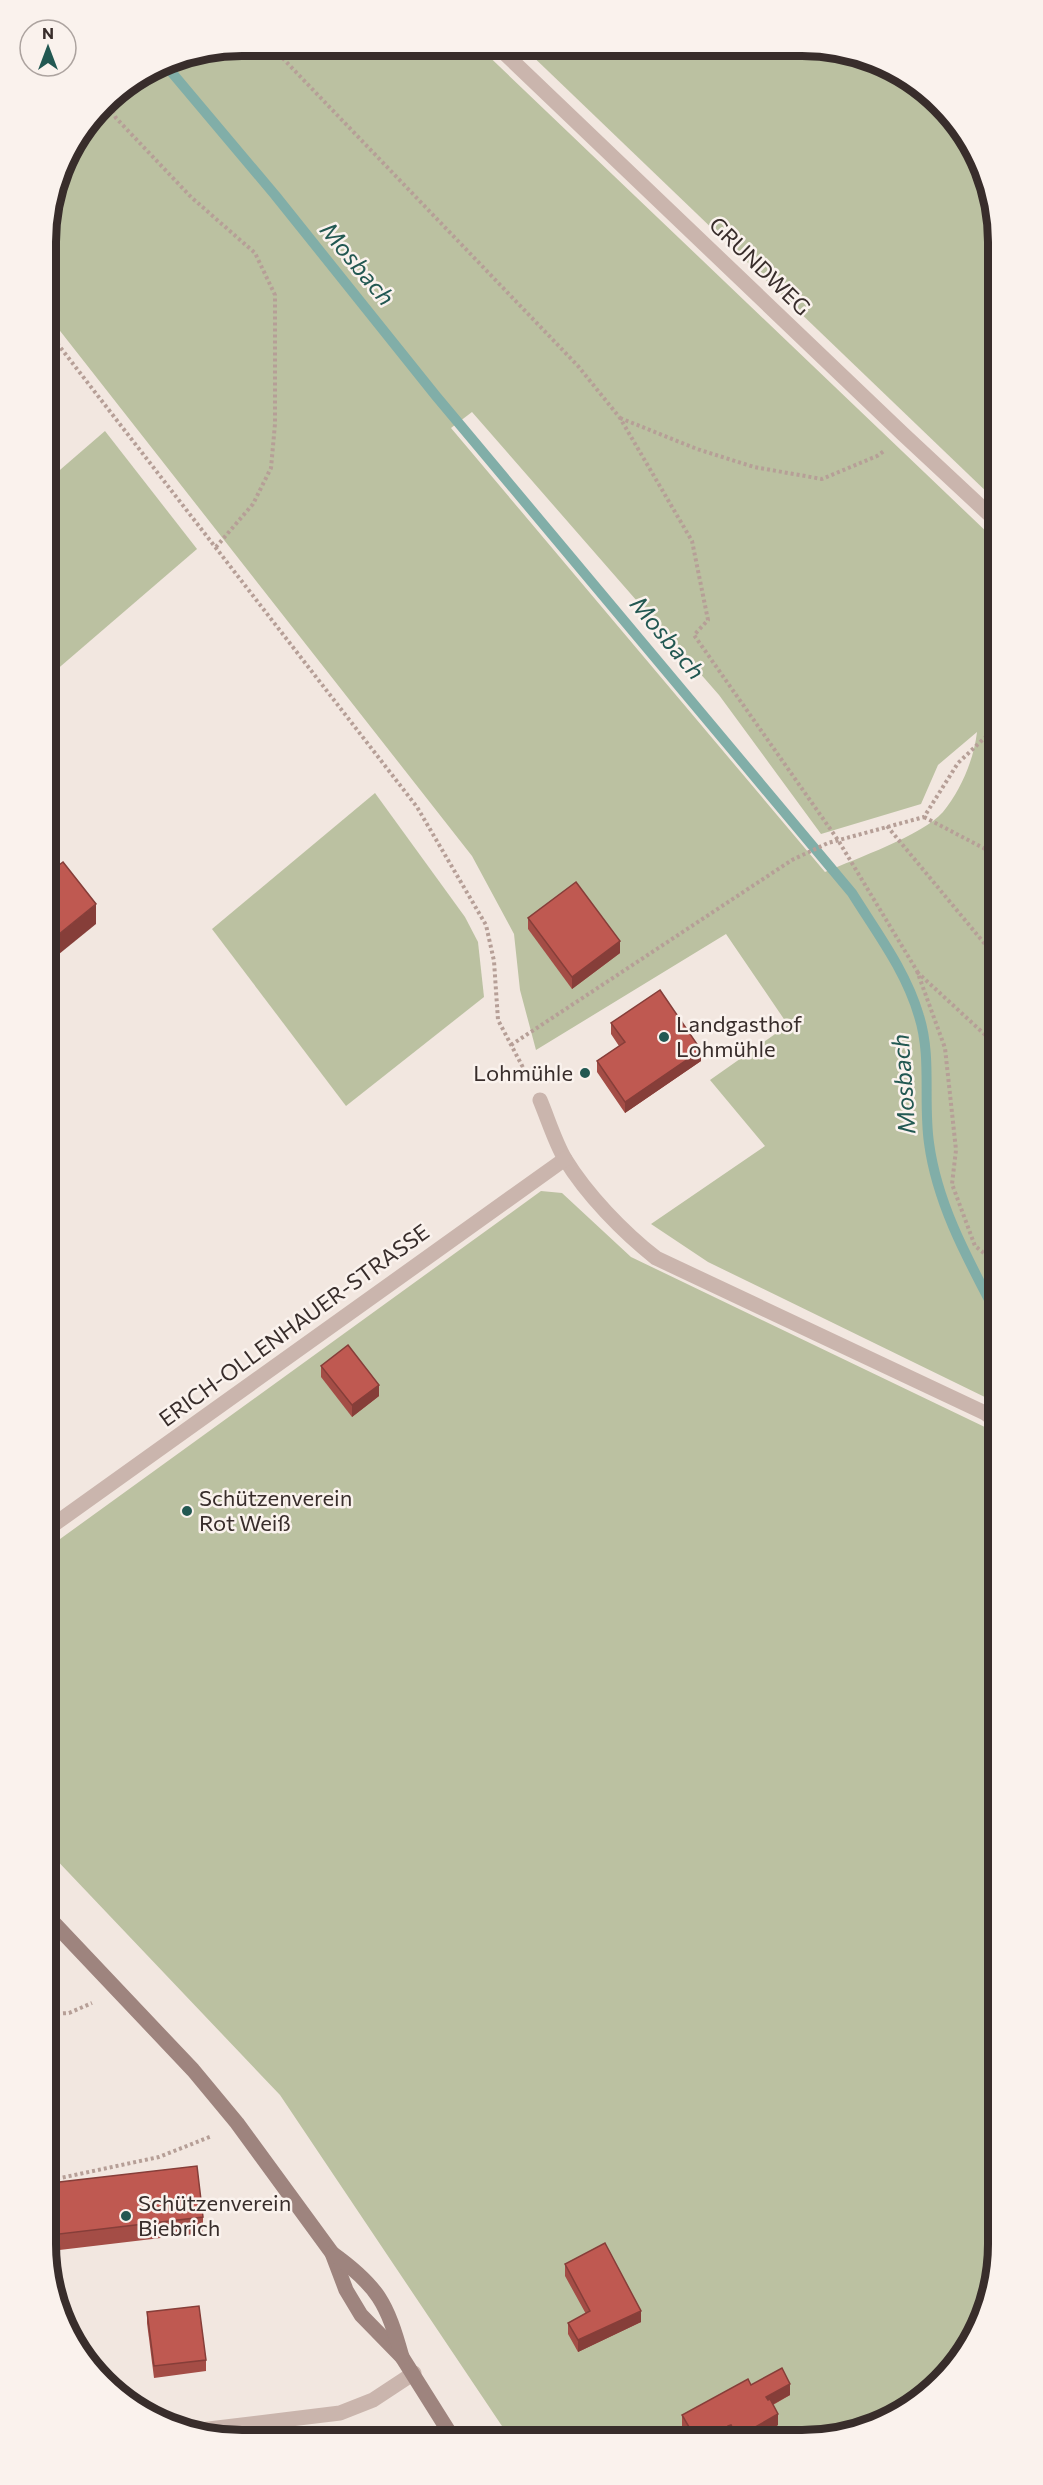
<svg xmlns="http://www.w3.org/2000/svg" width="1043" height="2485" viewBox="0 0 1043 2485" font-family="Commissioner,sans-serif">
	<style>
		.green { fill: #bbc1a1; fill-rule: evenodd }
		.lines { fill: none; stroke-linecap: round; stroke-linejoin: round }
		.stream { stroke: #81aea8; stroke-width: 10 }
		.path { stroke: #b69f97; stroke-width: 4; stroke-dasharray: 3 3; stroke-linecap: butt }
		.lane { stroke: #cab5ad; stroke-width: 15 }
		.street { stroke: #cab5ad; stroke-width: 15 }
		.secondary { stroke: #9e847e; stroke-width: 15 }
		.wall { fill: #a44d46 }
		.shaded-wall { fill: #863e39 }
		.building { fill: #bf5951; stroke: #863e39; stroke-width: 1.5 }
		.poi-dot { fill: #225852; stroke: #faf2ed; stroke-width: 2 }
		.labels { text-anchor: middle; stroke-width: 5; stroke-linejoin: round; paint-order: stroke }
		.street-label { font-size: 22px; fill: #382d2b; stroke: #faf2ed }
		.poi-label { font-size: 22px; fill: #382d2b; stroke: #faf2ed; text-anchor: start }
		.water-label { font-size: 24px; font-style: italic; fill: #225852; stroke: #faf2ed }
		.rim { fill: none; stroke: #382d2b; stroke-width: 8 }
	</style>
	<rect width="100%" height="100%" fill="#f2e7e0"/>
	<g class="green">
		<path d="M242,45L478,46L992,537L995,1402L708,1262L651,1224L765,1146L710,1080L788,1025L726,934L536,1050L520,990L514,934L472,856L46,313L45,229L65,155L112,94L167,60ZM472,412L719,695L821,834L921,804L938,765L977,732C974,759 961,790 943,812C923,835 855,859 825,872L451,428Z"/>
		<polygon points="523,47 839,49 888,65 940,102 991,191 992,497"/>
		<polygon points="105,431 197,549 47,678 46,482"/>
		<polygon points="375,793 465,917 478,942 484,997 346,1106 212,929"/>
		<polygon points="541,1191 562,1193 631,1257 991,1430 995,1438 998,2256 983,2318 949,2373 910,2407 852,2433 508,2435 280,2095 50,1853 49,1547"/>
	</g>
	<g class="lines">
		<path class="stream" d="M163,62L275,195L436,396L852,893C877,933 906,971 919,1016C932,1057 923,1101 929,1143C937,1203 967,1258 995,1311"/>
		<g class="path">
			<polyline points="270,45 578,366 620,418 692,541 708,620 694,635 838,840 917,971 945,1048 956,1150 952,1184 975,1246 995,1262"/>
			<polyline points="107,100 116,118 191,197 255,253 275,295 275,424 271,468 253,504 216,547"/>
			<polyline points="46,329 417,807 486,925 494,961 498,1020 528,1077"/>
			<polyline points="620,418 697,449 754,467 822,479 877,456 884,451"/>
			<polyline points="924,817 993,853"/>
			<polyline points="887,826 994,955"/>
			<polyline points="917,972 994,1043"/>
			<polyline points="511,1045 792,860 828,843 924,817 958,763 993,730"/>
			<polyline points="51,2014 69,2013 92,2003"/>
			<polyline points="51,2180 159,2157 212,2136"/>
		</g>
		<g class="lane">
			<polyline points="498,47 903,434 992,517"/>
			<path d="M540,1100C548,1119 555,1142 565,1159C587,1195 623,1232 656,1258L985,1413L995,1421"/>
			<polyline points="49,1528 565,1159"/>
		</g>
		<polyline class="street" points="192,2431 340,2413 373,2400 414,2373"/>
		<g class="secondary">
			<polyline points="51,1920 193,2070 237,2123 332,2253 346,2290 361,2315 402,2357 451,2435"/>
			<path d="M332,2253C378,2286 387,2303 402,2357"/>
		</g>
	</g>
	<g class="wall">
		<polygon points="528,918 620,953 572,989 528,929"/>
		<polygon points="611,1023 701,1061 625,1113 597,1072 597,1061 619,1046 611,1034"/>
		<polygon points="321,1366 379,1396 352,1417 321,1377"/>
		<polygon points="51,2183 203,2217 203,2233 51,2251"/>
		<polygon points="565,2264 641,2322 578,2352 568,2334 568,2323 586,2314 565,2276"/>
		<polygon points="147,2312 206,2360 206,2371 154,2378 147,2323"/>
		<polygon points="751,2385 790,2395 773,2405 778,2425 763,2434 687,2434 682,2426 682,2415"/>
	</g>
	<g class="shaded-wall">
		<polygon points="96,904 96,924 48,963 48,943"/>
		<polygon points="620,941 620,953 572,989 572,977"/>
		<polygon points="701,1050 701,1061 625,1113 625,1102"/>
		<polygon points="379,1385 379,1396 352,1417 352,1405"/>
		<polygon points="641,2311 641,2322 578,2352 578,2340"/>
		<polygon points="790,2384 790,2395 766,2408 766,2397"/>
		<polygon points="778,2414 778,2425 763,2434 743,2434"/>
	</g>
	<g class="building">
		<polygon points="63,862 96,904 48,943 47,874"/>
		<polygon points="576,882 620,941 572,977 528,918"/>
		<polygon points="660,990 701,1050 625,1102 597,1061 625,1042 611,1023"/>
		<polygon points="348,1345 379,1385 352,1405 321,1366"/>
		<polygon points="197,2166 203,2217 51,2235 51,2183"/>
		<polygon points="605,2243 641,2311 578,2340 568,2323 590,2311 565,2264"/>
		<polygon points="199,2306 206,2360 154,2366 147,2312"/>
		<polygon points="782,2368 790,2384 766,2397 768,2400 770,2399 778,2414 743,2434 736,2434 731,2425 728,2426 730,2433 729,2434 693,2434 682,2415 748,2379 751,2385"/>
	</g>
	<g class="poi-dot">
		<circle cx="664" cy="1037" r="6"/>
		<circle cx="585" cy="1073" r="6"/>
		<circle cx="187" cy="1511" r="6"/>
		<circle cx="126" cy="2216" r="6"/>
	</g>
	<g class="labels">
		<g class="street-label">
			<text transform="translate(760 266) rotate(44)" y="8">GRUNDWEG</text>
			<text transform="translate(294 1325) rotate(-36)" y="8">ERICH-OLLENHAUER-STRASSE</text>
		</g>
		<g class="poi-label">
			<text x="676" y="1032">Landgasthof<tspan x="676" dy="25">Lohmühle</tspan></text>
			<text x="573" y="1081" text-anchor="end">Lohmühle</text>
			<text x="199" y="1506">Schützenverein<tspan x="199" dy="25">Rot Weiß</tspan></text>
			<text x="138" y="2211">Schützenverein<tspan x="138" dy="25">Biebrich</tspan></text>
		</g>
		<g class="water-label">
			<text transform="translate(357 264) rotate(50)" y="8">Mosbach</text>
			<text transform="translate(667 638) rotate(50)" y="8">Mosbach</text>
			<text transform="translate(904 1084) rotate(-94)" y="8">Mosbach</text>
		</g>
	</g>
	<path d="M0 0H1043V2485H0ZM242 56H802A186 186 0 0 1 988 242V2244A186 186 0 0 1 802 2430H242A186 186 0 0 1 56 2244V242A186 186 0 0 1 242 56Z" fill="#faf2ed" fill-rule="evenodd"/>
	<path class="rim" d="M242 56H802A186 186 0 0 1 988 242V2244A186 186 0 0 1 802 2430H242A186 186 0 0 1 56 2244V242A186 186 0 0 1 242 56Z"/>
	<g transform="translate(48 48)"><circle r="28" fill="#faf2ed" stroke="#aca39f" stroke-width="1.5"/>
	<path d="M0-4.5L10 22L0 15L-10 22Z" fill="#225852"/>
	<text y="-9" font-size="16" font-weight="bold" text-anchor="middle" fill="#382d2b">N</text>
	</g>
</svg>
